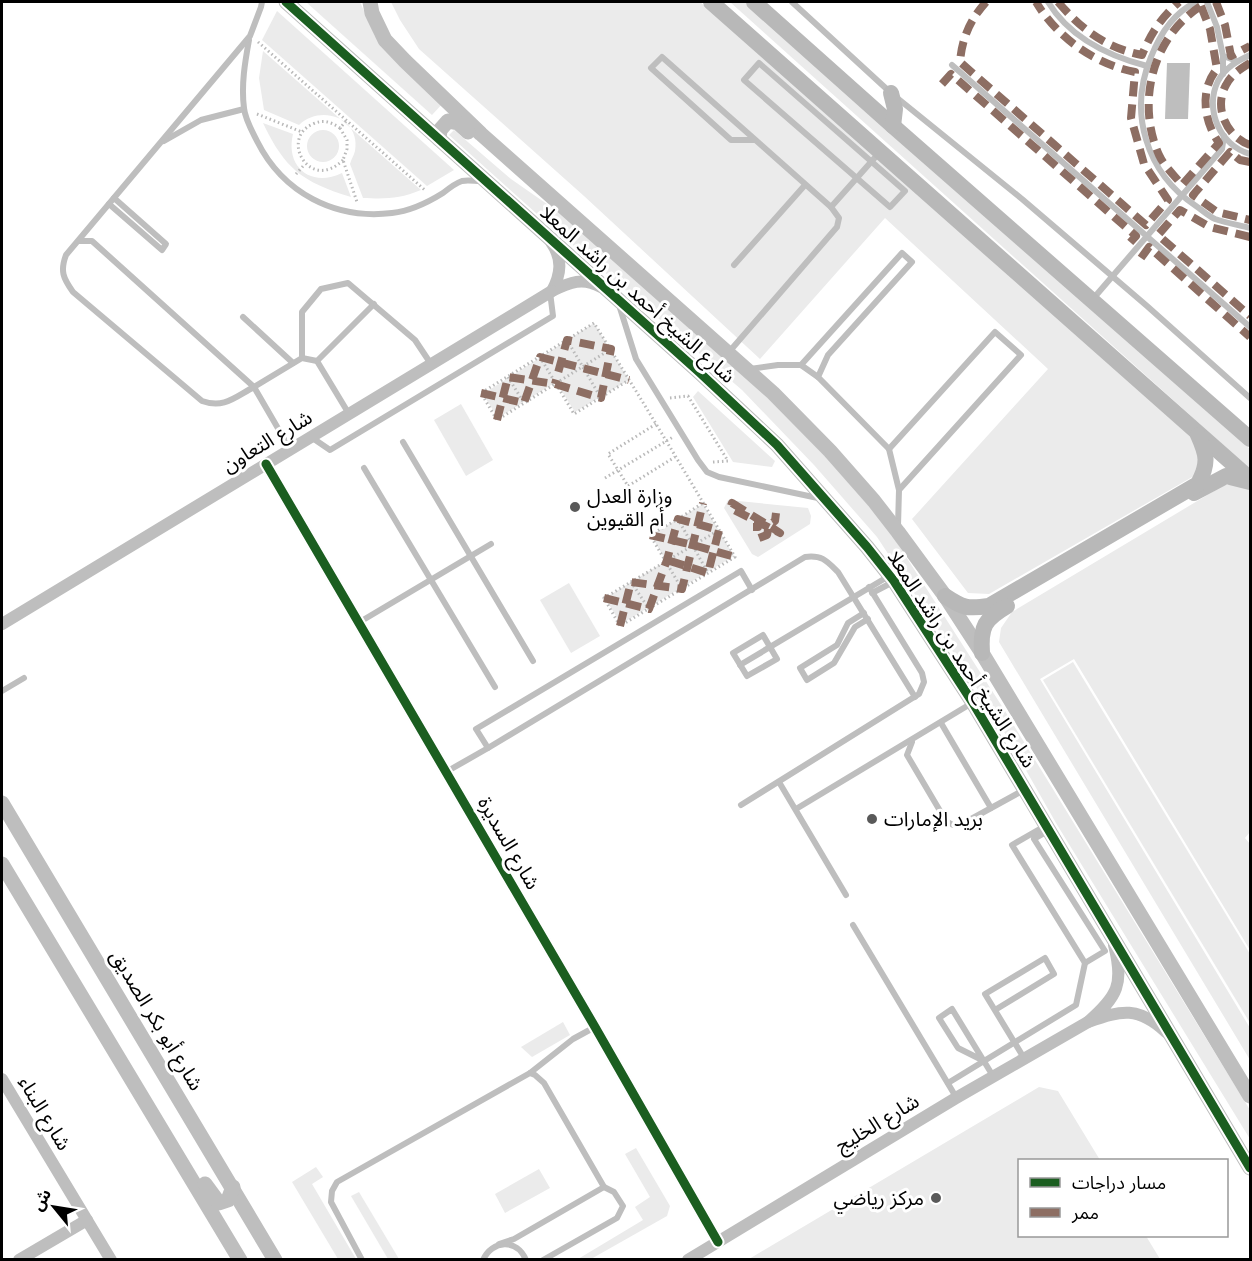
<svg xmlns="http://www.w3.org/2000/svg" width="1252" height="1261" viewBox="0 0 1252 1261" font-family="Quicksand,'Noto Sans Arabic',sans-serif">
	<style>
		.green { fill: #ebebeb }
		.water { fill: #bebebe }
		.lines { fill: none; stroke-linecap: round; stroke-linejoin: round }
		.path { stroke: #b9b9b9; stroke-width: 3; stroke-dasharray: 1.5 3; stroke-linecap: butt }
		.service { stroke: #bebebe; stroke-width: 6 }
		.minor { stroke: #bebebe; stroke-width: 12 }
		.tertiary { stroke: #bebebe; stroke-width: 15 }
		.secondary { stroke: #b8b8b8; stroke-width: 16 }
		.quiet { stroke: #8d6e63; stroke-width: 8; stroke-dasharray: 15 8; stroke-linecap: butt }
		.cycleway-casing { stroke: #fff; stroke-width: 13 }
		.cycleway { stroke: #1b5e20; stroke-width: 9 }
		.poi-dot { fill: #595959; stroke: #fff; stroke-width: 2 }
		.labels { text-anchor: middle; stroke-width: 6; stroke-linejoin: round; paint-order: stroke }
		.street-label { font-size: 20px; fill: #000; stroke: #fff }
		.poi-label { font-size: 20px; fill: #000; stroke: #fff; text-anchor: start }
	</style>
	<rect width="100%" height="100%" fill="#fff"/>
	<g class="green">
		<polygon points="306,2 360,2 375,36 443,103 432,115"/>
		<polygon points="391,2 700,2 921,190 1203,442 1194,476 989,594 968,593 912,519 1048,369 885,218 760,359 584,196 419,49 400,20"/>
		<polygon points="730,2 747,2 1250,449 1250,469"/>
		<polygon points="277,11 454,170 427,186 262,40"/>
		<path d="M263,51L421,190C399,199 386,199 363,198L350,164C351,160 354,155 355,151C361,118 321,104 299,125L264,110L259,78Z"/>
		<path d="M263,123L293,134C285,167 311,188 342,173L351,197C302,182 285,169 263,123Z"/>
		<circle cx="323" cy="146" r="16"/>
		<polygon points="454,130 511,179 567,218 754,384 825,456 887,527 1005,711 1250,1110 1250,1139 1056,823 994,714 877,537 814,465 742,390 546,222 449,135"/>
		<polygon points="594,323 629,380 575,412 556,382 498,418 483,394"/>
		<polygon points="698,391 775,461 772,467 733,462 693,397"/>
		<polygon points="461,404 493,460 466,476 434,420"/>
		<polygon points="1224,485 1239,485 1250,488 1250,832 1245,838 1250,844 1250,950 1074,659 1040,679 1250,1028 1250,1060 999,642 1001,628 1012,612"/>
		<polygon points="728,500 808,508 811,516 810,524 758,557 752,554 724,508"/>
		<polygon points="703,504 734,556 621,624 605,598 666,561 651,535"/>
		<polygon points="569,583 600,636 571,653 540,600"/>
		<polygon points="1073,662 1250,954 1250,1023 1043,680"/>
		<polygon points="563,1022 570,1035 532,1057 521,1047"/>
		<polygon points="1039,1087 1058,1091 1100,1160 1020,1160 1020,1236 1146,1236 1160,1259 749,1259"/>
		<polygon points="636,1148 670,1206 667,1216 591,1259 578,1259 643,1220 635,1207 650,1197 625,1154"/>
		<polygon points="316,1167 323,1177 312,1184 356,1259 338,1259 292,1182"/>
		<polygon points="539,1169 550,1188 505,1213 495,1194"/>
		<polygon points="359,1192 399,1259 388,1259 351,1196"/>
	</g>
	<polygon class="water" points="1167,63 1190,63 1188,119 1165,119"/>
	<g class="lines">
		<g class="path">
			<polyline points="258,42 426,191"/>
			<polyline points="257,114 302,132"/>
			<polyline points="340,128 347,140 347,149 343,160 357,202"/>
			<path d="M343,160C310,193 279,138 313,124C323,119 331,122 340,128L347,120"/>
			<polyline points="296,174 305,164"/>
			<polyline points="567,340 601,398"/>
			<path d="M611,349L497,420L481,393L594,323C642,400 689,478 735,557L620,626L604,598L631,582L649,609"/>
			<polyline points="540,357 574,414 629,380"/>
			<polyline points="508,377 524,403"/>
			<polyline points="670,398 688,396 728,461 713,462"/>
			<polyline points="656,424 608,454 628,486 675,457"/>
			<polyline points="605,478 673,437"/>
			<polyline points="678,519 703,503"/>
			<polyline points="631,582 719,530"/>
			<polyline points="682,589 650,535 678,519 708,573"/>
		</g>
		<g class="service">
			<polyline points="792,2 891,93 1022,199 1147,306 1250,398"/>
			<path d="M1048,2C1070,38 1108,56 1147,66"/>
			<path d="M1196,2C1173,13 1160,34 1151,57C1128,112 1146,173 1196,206C1202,210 1208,216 1215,219C1226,223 1239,225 1250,228"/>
			<polyline points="1207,2 1217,27 1223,56"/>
			<path d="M249,40C245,62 241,85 244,108C245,119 252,131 257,141C283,193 335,220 392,213C411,211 427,203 443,193C448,189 456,183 462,181C467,180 475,181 480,181"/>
			<path d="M1250,55C1237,61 1225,68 1218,81C1204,109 1220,146 1250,154"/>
			<polygon points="759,63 905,191 890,207 744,80"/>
			<polyline points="952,65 1250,327"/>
			<polyline points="1223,74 1223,56 1237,61"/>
			<polyline points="755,140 731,140 651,68 662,57 831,207 879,153"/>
			<polyline points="164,141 201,120 244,109"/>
			<polyline points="109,204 162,250 166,244 114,198"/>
			<path d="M78,241H92L254,387C235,397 224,409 202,401L73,292C63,278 60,271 66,255L250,36L261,7L262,2"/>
			<polyline points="734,265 805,185"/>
			<polyline points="1092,300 1222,149 1224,136"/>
			<polyline points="620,308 636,359 698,460 707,472 719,477 818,498"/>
			<polyline points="243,317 293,363"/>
			<polyline points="729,352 837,227 839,218 831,207"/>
			<polyline points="302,358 302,312 321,289 348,283 415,340 431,364"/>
			<polyline points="317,361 349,414"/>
			<polyline points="801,365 902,253 912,262 828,355 818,377 889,449 899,490"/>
			<polyline points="750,369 778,365 801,365 818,377"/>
			<polyline points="311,437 330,450 553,316 550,292"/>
			<polyline points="403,442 533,661"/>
			<polyline points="290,449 254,387 302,358 317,361 374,304"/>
			<polyline points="889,449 995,332 1021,355 899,490 898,526"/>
			<polyline points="364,468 495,687"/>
			<polyline points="872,593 893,582"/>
			<polyline points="864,613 848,623 837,645 800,668 807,680 834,663 855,627 868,619"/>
			<polyline points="358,623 491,544"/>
			<polygon points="763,635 777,659 747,676 733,653"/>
			<polyline points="740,665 889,576"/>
			<polyline points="2,691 24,678"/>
			<polyline points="941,723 991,808"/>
			<polyline points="912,742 907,755 946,821 953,825 962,824 1024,790"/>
			<path d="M488,748L805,557C822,555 826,560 838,572L915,697"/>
			<polyline points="446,772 488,748 476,729 741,571 752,590"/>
			<polyline points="779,782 846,895"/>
			<polyline points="741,805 919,694 924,682 922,673 869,587"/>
			<polyline points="796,809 972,703"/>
			<polyline points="1045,826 1012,845 1085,963 1105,951 1034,839 1048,831"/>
			<polyline points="853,925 956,1097"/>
			<polyline points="995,1010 1054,974 1045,958 985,994 1024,1058"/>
			<polyline points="984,1061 958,1048 939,1018 952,1009 993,1076"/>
			<polyline points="948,1083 1076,1005 1085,963"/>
			<polyline points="499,1244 514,1239 604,1187 544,1083 535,1075 530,1073"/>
			<polyline points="362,1260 331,1202 332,1191 337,1182 530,1073 573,1039 595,1027"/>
			<path d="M483,1260C492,1240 517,1238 526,1260"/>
			<polyline points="543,1260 617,1218 623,1206 614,1192 604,1187"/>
		</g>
		<g class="minor">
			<path d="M551,242C563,259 561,274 552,291C570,282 583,277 601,287"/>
			<polyline points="266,464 595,1027 718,1242"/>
			<polyline points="2,624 552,291"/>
			<path d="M1114,945C1124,984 1118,996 1088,1022C1122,1010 1138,1006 1166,1032"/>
			<polyline points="2,1079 111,1260"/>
			<polyline points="19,1260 87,1220"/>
			<polyline points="688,1260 956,1098 1088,1022"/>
		</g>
		<g class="tertiary">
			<polyline points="286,2 699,372 777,445 867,547 894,581 973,703 1250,1168"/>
			<polyline points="370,2 372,13 385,40 405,61 481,134 773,393 830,451 874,501 898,532 945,596 982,653 1250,1096"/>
			<polyline points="439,139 440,130 448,121 458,123 468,132"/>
			<polyline points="2,803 275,1260"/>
			<polyline points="2,864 240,1260"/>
			<polyline points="205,1184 219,1203 228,1200 233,1187"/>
		</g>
		<g class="secondary">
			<polyline points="711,2 1250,479"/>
			<polyline points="754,2 893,126 1250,439"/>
			<polyline points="891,93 895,109 893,126"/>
			<polyline points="1194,493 1226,476 1250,482"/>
			<path d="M945,596C963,608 967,609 989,606L1198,484C1209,463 1207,455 1198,435"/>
			<path d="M982,653C980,626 985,619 1007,606"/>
		</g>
		<g class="quiet">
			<path d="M986,2C970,20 962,38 960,62L1146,225L1168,200L1144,164L1131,118L1135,72C1094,64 1057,37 1036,2"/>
			<path d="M1058,2C1081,29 1106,48 1142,55C1151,33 1161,18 1179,2"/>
			<polyline points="1216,2 1225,25 1231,56 1250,46"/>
			<path d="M1201,6L1210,29L1217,69C1199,90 1204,122 1219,143L1182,185C1175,176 1164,166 1159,155C1136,103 1152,37 1201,6Z"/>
			<path d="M1250,63C1240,69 1231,75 1226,85C1213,108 1227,137 1250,145"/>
			<polyline points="942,84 951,74 1136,236 1127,246"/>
			<polyline points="1250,162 1240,160 1230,152 1193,195 1217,212 1250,220"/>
			<polyline points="1250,237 1210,227 1180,210 1158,235 1250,316"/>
			<polyline points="1141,258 1149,247 1250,337"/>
			<polyline points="481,393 524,403 540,357 629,380"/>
			<polyline points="497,420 508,377 555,384 601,398 611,349 567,340 555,384"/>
			<polygon points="732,503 774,529 780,533 730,508"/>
			<polyline points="753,527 758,527 758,522 763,518 762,513"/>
			<polyline points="650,535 693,545 735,557"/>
			<polyline points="759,538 767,535 769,525 775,521 776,513"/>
			<polyline points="604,598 649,609 667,560 678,519 719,530 708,573 667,560"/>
			<polyline points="620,626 631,582 682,589 703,503"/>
		</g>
		<defs>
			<g id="cycleway">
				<polyline points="286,2 699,372 777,445 867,547 894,581 973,703 1250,1168"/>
				<polyline points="266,464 595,1027 718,1242"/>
			</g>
		</defs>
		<use href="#cycleway" class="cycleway-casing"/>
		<use href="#cycleway" class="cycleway"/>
	</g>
	<g class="poi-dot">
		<circle cx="575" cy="507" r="6"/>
		<circle cx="872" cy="819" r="6"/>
		<circle cx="936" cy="1198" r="6"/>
	</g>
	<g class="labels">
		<g class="street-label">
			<text transform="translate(638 294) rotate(42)" y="7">شارع الشيخ أحمد بن راشد المعلا</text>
			<text transform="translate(267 441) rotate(-31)" y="7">شارع التعاون</text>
			<text transform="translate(962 659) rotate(57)" y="7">شارع الشيخ أحمد بن راشد المعلا</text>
			<text transform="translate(509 843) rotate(60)" y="7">شارع السديرة</text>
			<text transform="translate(157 1020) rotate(59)" y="7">شارع أبو بكر الصديق</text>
			<text transform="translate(45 1113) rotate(59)" y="7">شارع البناء</text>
			<text transform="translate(877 1123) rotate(-31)" y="7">شارع الخليج</text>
		</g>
		<g class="poi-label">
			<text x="587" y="503">وزارة العدل<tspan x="587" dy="23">أم القيوين</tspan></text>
			<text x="884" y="826">بريد الإمارات</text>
			<text x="924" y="1205" text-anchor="end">مركز رياضي</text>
		</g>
	</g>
	<rect width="1252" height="1261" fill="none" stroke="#000000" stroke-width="6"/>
	<rect x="1018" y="1159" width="210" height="78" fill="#ffffff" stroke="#999999" stroke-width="1.5"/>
	<rect x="1030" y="1178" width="30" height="9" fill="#1b5e20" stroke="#999999" stroke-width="1.5"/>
	<text x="1072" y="1189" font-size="18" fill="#000000">مسار دراجات</text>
	<rect x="1030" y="1208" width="30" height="9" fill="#8d6e63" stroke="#999999" stroke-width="1.5"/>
	<text x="1072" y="1219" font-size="18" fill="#000000">ممر</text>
	<g transform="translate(54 1207) rotate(300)" stroke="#ffffff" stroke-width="4.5" paint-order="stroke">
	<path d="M0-4.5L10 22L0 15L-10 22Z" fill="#000000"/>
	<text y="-9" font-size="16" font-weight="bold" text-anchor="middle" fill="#000000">ش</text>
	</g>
</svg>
